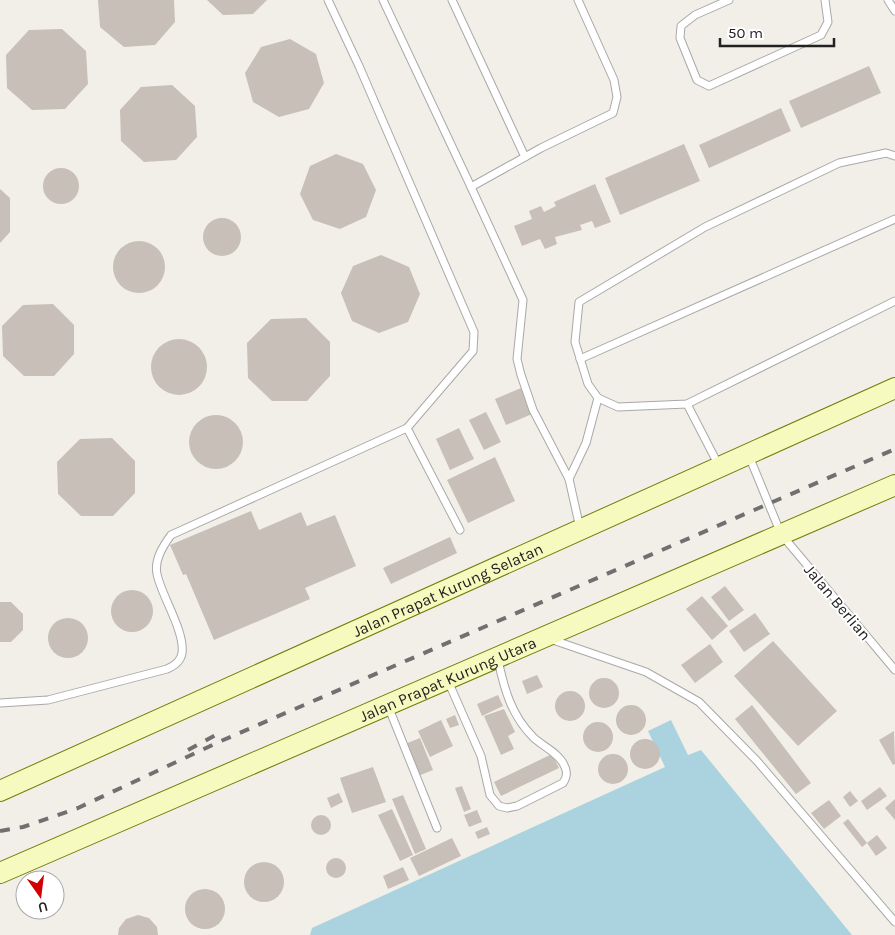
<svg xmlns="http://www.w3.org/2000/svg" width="895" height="935" viewBox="0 0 895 935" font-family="Karla,sans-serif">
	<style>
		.water { fill: #aad3df }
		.building { fill: #c7bfb8 }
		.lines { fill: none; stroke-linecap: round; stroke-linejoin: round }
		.lane-casing { stroke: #a9a9a9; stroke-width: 9 }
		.secondary-casing { stroke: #707d05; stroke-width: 22 }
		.lane { stroke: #fff; stroke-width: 7 }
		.secondary { stroke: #f7fabf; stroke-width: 20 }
		.rail { stroke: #707070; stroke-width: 4; stroke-dasharray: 10 10; stroke-linecap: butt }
		.labels { text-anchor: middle; stroke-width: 4; stroke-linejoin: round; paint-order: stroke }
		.street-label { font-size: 16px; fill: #222; stroke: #fff }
	</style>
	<rect width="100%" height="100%" fill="#f2efe9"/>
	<polygon class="water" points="671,720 688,755 701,750 852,935 310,935 312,928 665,767 648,731"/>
	<g class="building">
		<polygon points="98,0 174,0 175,22 155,45 124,47 100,27"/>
		<polygon points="207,0 267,0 253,14 223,15"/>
		<polygon points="62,29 86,51 88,84 65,109 32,110 7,88 6,55 29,30"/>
		<polygon points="290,39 316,54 324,83 309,109 279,117 253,102 245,73 261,47"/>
		<polygon points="869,66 881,93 801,128 789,101"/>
		<polygon points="172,85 195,106 197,137 176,160 144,162 121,141 120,110 141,87"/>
		<polygon points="781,108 791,131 709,168 699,145"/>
		<polygon points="684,144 700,181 620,215 605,178"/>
		<polygon points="336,154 363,164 376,190 366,217 340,229 313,220 300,194 310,166"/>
		<circle cx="61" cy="186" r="18"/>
		<polygon points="595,184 611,222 595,228 592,221 580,225 582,230 555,237 557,244 545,249 540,239 522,246 514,226 532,219 529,211 541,206 544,212 556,206 554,202"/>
		<polygon points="0,189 10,198 10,232 0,243"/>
		<circle cx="222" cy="237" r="19"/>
		<circle cx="139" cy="267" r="26"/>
		<polygon points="381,255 409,267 420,294 408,322 379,333 352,321 341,293 353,266"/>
		<polygon points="53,304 74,325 74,354 54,376 24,376 3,356 2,326 23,305"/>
		<polygon points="306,318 330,342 330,376 307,401 272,401 248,378 247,343 271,319"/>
		<circle cx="179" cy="367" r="28"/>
		<polygon points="521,388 532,414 506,425 495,399"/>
		<polygon points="486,412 501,442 484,450 469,420"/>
		<circle cx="216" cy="442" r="27"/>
		<polygon points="459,428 474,459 450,470 436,439"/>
		<polygon points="112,438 135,461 135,493 113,516 81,516 58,494 57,462 80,439"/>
		<polygon points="495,457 515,501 468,523 447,480"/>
		<polygon points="251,511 259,530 301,512 307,526 335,515 356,566 305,588 310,599 214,640 186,574 183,575 170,545"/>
		<polygon points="450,537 457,553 391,584 383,568"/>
		<polygon points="725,586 744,610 729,621 711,597"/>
		<circle cx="132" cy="611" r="21"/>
		<polygon points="702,596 728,626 712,640 686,609"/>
		<polygon points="0,602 11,602 23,614 23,630 11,642 0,642"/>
		<polygon points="755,613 770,634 744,652 729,631"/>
		<circle cx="68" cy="638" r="20"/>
		<polygon points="773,641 837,711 798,746 734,676"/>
		<polygon points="710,644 723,662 695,683 681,665"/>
		<polygon points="537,675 543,687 527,694 522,681"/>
		<circle cx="604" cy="693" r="15"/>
		<circle cx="570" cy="706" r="15"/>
		<polygon points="498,695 503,706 482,716 477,704"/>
		<circle cx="631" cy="720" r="15"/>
		<polygon points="752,705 811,783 796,794 735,719"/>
		<polygon points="504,709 515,732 508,736 514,749 501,755 484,716"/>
		<polygon points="455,715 459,725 450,728 446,719"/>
		<polygon points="441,720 453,746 430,757 418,731"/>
		<circle cx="598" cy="737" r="15"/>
		<polygon points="894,731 895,764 893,765 879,740"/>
		<polygon points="420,738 433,770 418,776 405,744"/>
		<circle cx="645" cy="754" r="15"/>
		<circle cx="613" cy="769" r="15"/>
		<polygon points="552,754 559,768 501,796 494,782"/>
		<polygon points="373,767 386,802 352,813 340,778"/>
		<polygon points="462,786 471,809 464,812 455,788"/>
		<polygon points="880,787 887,796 867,810 861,801"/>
		<polygon points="850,791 858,801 850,807 843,797"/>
		<polygon points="339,793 343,802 331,808 327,798"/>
		<polygon points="403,795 426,849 415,854 392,799"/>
		<polygon points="895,799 895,820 885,808"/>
		<polygon points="829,800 841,816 824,829 811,813"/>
		<polygon points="392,809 413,855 400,861 378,815"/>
		<polygon points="477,810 482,822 469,827 464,815"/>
		<circle cx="321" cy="825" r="10"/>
		<polygon points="848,819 867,843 877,835 887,848 876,856 867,843 862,847 843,823"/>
		<polygon points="487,827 490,834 478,839 475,832"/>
		<polygon points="452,838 461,856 419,876 410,858"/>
		<circle cx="336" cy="868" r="10"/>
		<circle cx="264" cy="882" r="20"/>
		<polygon points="403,867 409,880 388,889 383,876"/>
		<circle cx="205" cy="909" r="20"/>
		<polygon points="138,915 149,918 157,927 158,935 118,935 119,928 126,919"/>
	</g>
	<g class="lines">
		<defs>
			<g id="lane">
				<polyline points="328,0 359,66 474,332 473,351 407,428"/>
				<polyline points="383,0 471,187"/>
				<polyline points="452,0 525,157"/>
				<polyline points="578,0 614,80 617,97 613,113 541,148 471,187 523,300 517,359 521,375 533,410 569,479 580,528"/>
				<polyline points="729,0 695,15 681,26 680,38 697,80 709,86 821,35 828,22 825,0"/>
				<polyline points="888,0 895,11"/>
				<polyline points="895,156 886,153 839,163 705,227 579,302 575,342 588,384 598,398 618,407 687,404 895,301"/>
				<polyline points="580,359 895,219"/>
				<polyline points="687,404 719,466"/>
				<polyline points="749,456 781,534 895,670"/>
				<polyline points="569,479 586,443 598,398"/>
				<polyline points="550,639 646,672 699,702 757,761 895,922"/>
				<path d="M448,681L481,756L490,795L499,806L507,808L517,806L563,783C567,777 568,772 564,765C559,753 542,746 533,737C511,715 504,688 498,660"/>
				<path d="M0,703L48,700L167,669C174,666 181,661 182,653C185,631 161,595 157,574C154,560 163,546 171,535L407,428L460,530"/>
				<polyline points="388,706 437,828"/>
			</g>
			<g id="secondary">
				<path id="s1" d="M0,791L895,388"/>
				<path id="s2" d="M0,873L895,485"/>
			</g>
		</defs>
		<use href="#lane" class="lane-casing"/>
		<use href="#secondary" class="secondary-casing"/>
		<use href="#lane" class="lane"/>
		<use href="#secondary" class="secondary"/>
		<g class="rail">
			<polyline points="188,750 221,732"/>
			<polyline points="0,831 23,827 78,808 221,741 895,449"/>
		</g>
	</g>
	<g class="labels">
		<g class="street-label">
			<text dy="6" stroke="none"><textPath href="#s1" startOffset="491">Jalan Prapat Kurung Selatan</textPath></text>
			<text transform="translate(838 602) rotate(50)" y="6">Jalan Berlian</text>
			<text dy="6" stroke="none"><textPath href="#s2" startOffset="488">Jalan Prapat Kurung Utara</textPath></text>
		</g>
	</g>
	<g transform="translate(40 895) rotate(166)"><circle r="24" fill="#ffffff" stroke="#a7a7a7"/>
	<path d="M0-4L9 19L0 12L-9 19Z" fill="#d40000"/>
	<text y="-8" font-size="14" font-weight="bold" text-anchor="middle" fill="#222222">U</text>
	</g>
	<path d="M720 38v8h114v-8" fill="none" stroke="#222222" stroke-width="2.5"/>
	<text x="728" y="38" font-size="15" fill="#222222" stroke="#ffffff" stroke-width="4" paint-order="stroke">50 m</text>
</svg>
